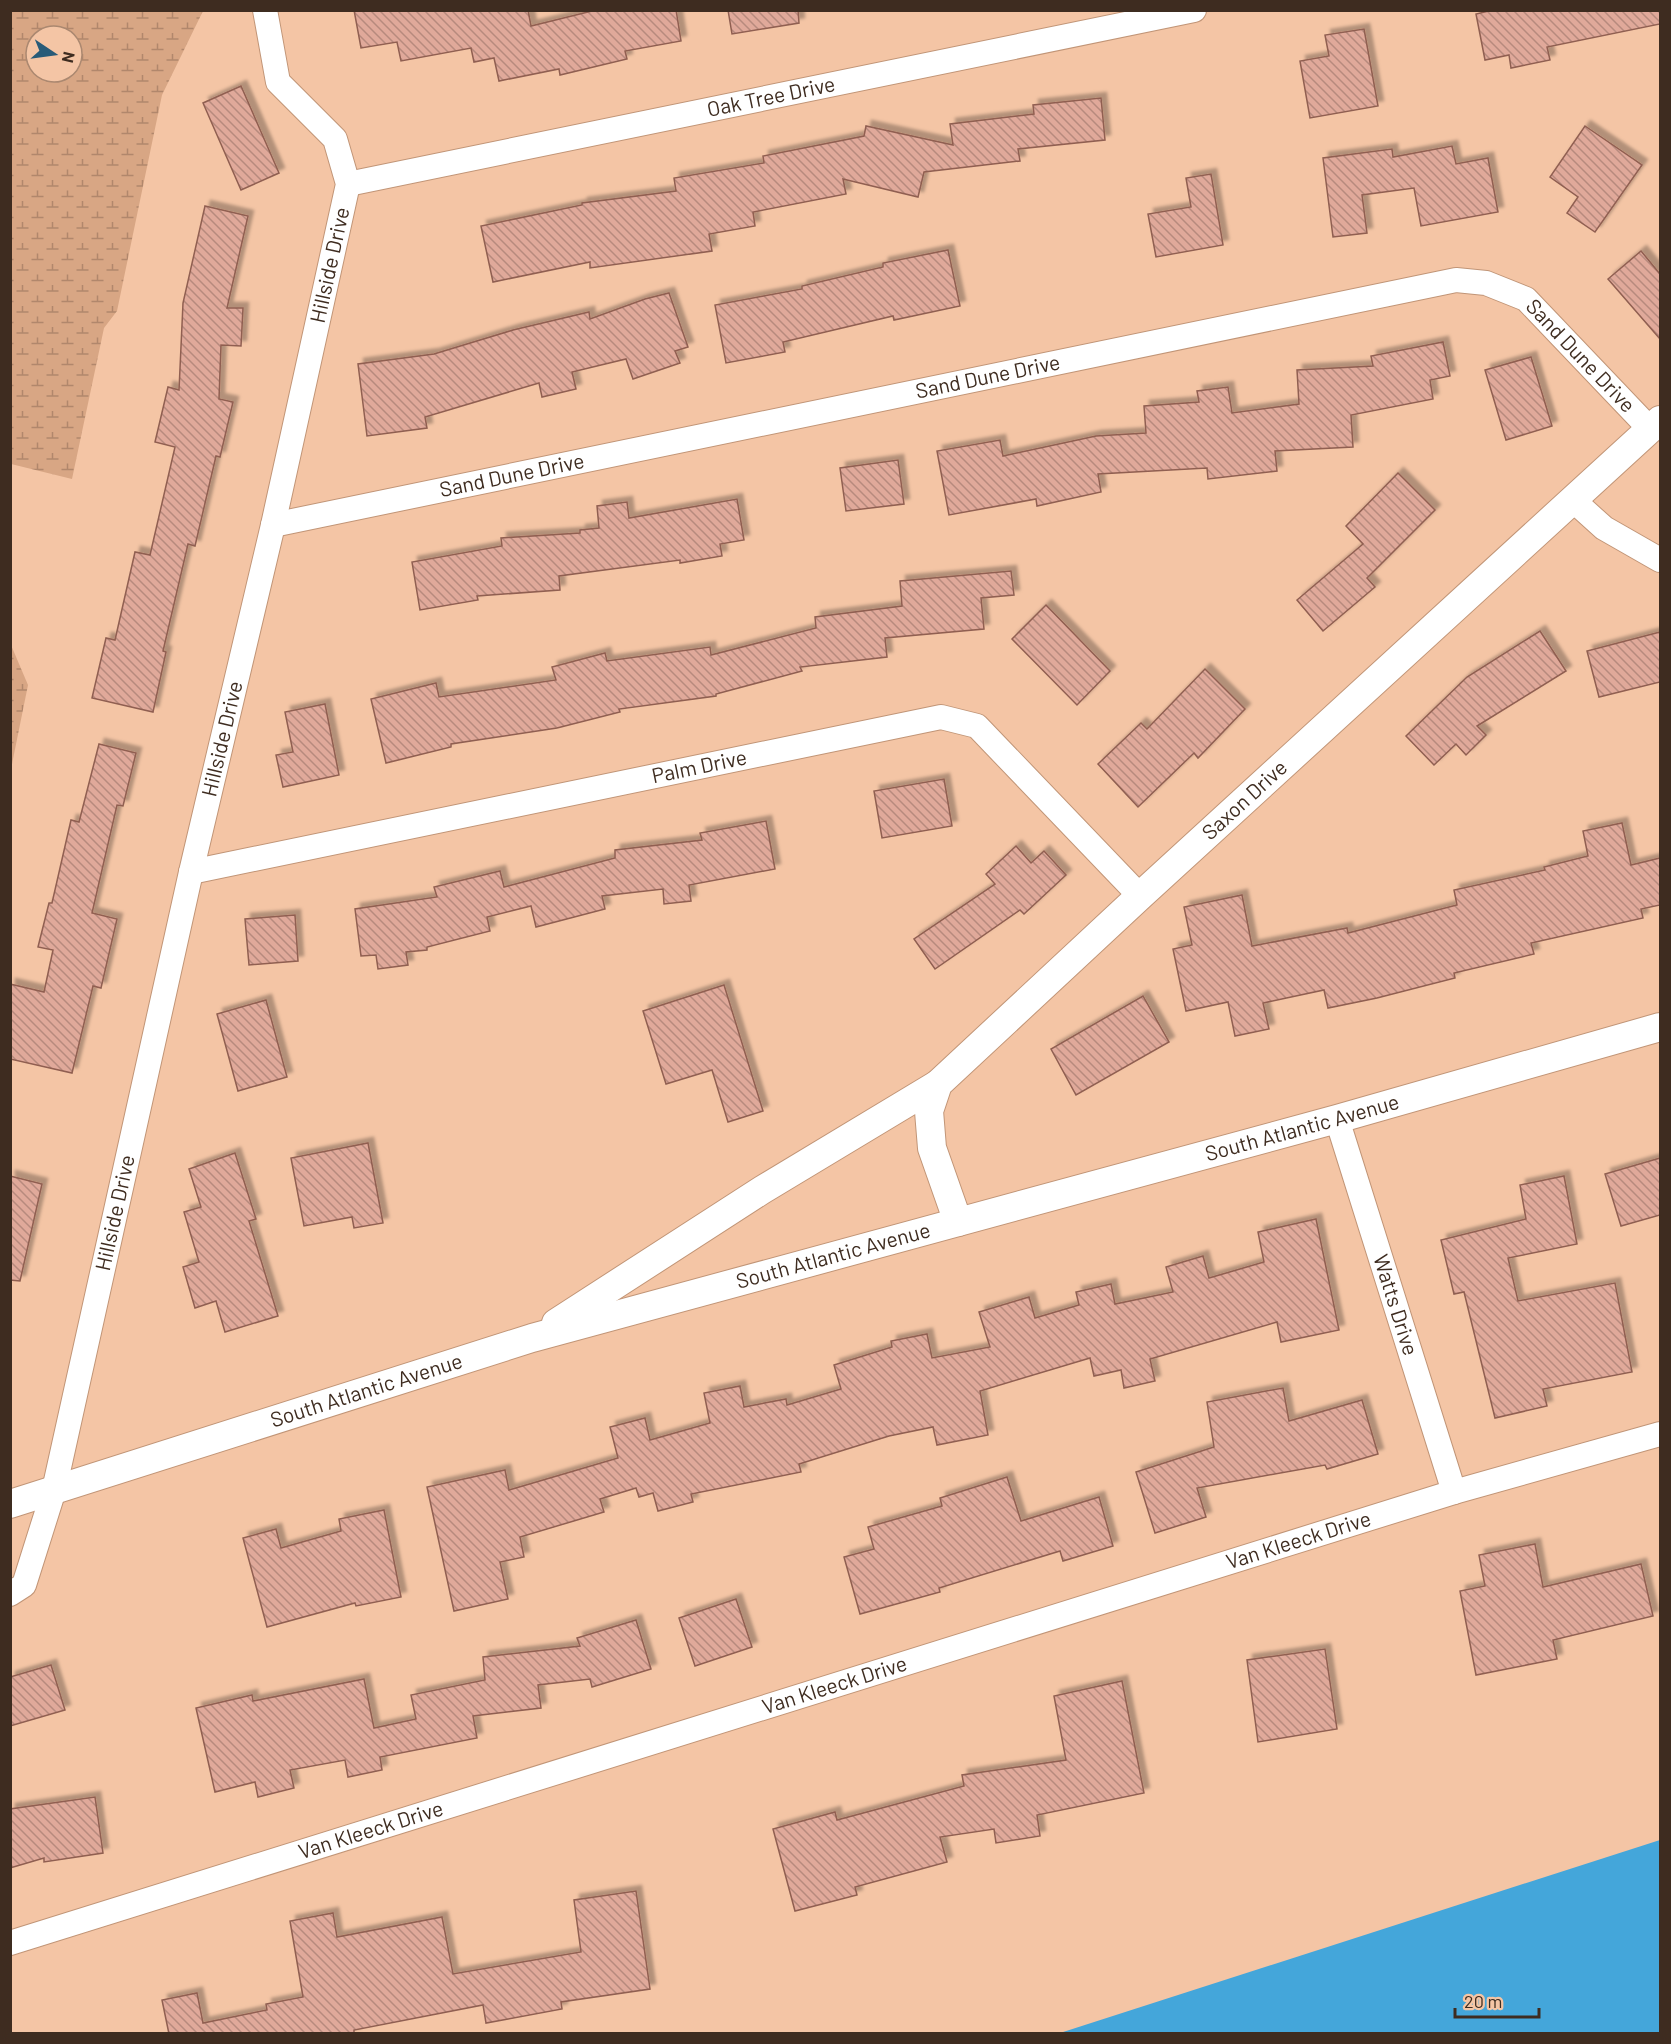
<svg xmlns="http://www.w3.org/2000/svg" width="1671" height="2044" viewBox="0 0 1671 2044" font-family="Barlow,sans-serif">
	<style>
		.wetland { fill: url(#wetland-marsh); fill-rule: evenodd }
		.water { fill: #44a6da }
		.building { fill: url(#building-back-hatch); stroke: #905f51; stroke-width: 1.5; filter: url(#shadow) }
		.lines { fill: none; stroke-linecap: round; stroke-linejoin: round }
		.minor-casing { stroke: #c19577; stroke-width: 26 }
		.tertiary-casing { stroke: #c19577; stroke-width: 30 }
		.minor { stroke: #fff; stroke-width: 24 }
		.tertiary { stroke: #fff; stroke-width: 28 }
		.labels { text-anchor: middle; stroke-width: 4.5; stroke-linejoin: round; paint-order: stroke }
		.street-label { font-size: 21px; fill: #3e2c20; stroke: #f4c5a5 }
	</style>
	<defs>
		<pattern id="wetland-marsh" width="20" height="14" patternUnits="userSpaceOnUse" patternTransform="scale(1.5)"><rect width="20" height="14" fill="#d8a684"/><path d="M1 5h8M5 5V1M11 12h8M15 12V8" fill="none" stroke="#b1876c"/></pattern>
		<pattern id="building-back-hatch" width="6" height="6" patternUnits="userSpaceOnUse" patternTransform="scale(1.5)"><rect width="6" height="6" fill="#e0a99a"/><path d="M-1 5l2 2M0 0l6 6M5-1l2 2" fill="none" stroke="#b78a7d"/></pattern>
		<filter id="shadow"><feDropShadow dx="5.5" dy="-5.5" stdDeviation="1.5" flood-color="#0004"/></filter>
	</defs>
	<rect width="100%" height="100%" fill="#f4c5a5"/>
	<g class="wetland">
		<path d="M10,11H203L162,95L117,311L104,328L72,479L11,464ZM36,36H72V72H36Z"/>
		<polygon points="11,645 28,685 11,769"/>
	</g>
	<polygon class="water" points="1660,1840 1660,2033 1060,2033"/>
	<g class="building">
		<polygon points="354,10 528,10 531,26 596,10 676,10 681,41 625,51 627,59 560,75 559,69 499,81 494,58 474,62 471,48 401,61 397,42 361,48"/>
		<polygon points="728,10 798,10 799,23 732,34"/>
		<polygon points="1493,10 1660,10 1660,24 1547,47 1550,60 1511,68 1509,55 1485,60 1476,14"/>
		<polygon points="1364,29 1378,106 1310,118 1300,61 1329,56 1325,35"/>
		<polygon points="241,86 279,173 241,190 203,103"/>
		<polygon points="1101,98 1105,140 1018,149 1020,161 924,172 918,197 843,179 846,194 753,212 755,226 709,234 712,251 590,268 590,262 493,282 481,226 582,205 582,203 676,191 674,178 764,163 763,156 864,136 866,126 953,145 950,124 1034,114 1033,105"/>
		<polygon points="1585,126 1642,165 1595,232 1567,213 1578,197 1550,177"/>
		<polygon points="1452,146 1456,164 1488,158 1498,212 1421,226 1414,188 1362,195 1367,233 1333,237 1323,158 1392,149 1393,157"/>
		<polygon points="1211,174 1223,245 1156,257 1148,214 1191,207 1186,178"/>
		<polygon points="205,206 248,216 227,308 243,308 241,346 221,345 219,399 233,402 220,457 216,456 195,546 188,544 163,651 166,652 153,712 92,698 106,638 115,640 135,552 150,555 175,447 155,442 168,387 179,390 183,303"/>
		<polygon points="948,250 960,306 894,320 893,316 783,342 785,352 726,363 715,305 802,289 802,286 883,267 883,263"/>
		<polygon points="1641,251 1660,274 1660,339 1608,279"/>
		<polygon points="669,293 688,347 675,351 680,363 633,379 626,359 572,372 576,389 542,397 539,383 425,417 427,428 367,436 358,364 434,354 513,330 589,312 590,319 645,299"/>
		<polygon points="1443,342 1450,376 1430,380 1433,399 1351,415 1353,447 1275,451 1277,471 1208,479 1207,468 1098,474 1101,492 1037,506 1036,499 949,515 937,451 1000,440 1003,456 1096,436 1146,433 1144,406 1199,402 1197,391 1228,387 1232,413 1299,404 1297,370 1373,366 1371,356"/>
		<polygon points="1531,357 1552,426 1506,440 1485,370"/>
		<polygon points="898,460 904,504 846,511 840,468"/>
		<polygon points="1398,473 1435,510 1367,578 1375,587 1323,631 1297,600 1363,544 1346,526"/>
		<polygon points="737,499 744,540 720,544 722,556 680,563 680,560 559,576 560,590 477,596 478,600 420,610 412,562 502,546 501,538 580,533 580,530 599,528 597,506 627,502 629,518"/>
		<polygon points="1011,571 1014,595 981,598 984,629 885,638 887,657 800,667 802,671 716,694 716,696 619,709 620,712 557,728 451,744 451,747 386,763 371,699 436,683 439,697 556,680 552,667 605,653 607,661 710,647 711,655 816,628 815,617 902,606 900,581"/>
		<polygon points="1046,605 1110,671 1077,705 1012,639"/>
		<polygon points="1540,631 1566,671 1477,726 1486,735 1466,755 1456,744 1434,765 1406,736 1467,677"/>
		<polygon points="1660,632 1660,682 1599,697 1587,651"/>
		<polygon points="1205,669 1245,709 1198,758 1194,753 1138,807 1098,764 1141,723 1147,729"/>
		<polygon points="325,704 339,775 283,787 276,755 293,752 285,712"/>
		<polygon points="99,744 136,753 123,806 117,805 92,913 117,919 101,988 93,986 72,1073 10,1059 10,984 44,992 53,950 38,947 49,903 52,903 71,820 79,822"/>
		<polygon points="944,779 952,826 882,838 874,791"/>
		<polygon points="766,821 775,869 689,885 691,901 664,904 663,889 602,896 605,909 536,927 531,906 487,917 490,931 427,947 427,950 406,952 408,965 378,969 376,955 361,956 355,909 437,897 434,887 500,871 504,887 615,858 615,850 702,840 700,833"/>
		<polygon points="1622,823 1631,865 1660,858 1660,905 1641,909 1643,918 1531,943 1534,954 1454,973 1455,978 1377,998 1328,1008 1324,990 1263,1003 1269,1029 1235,1036 1228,1002 1186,1011 1173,949 1192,945 1184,907 1242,895 1252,946 1347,928 1348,933 1457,905 1454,890 1545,870 1544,867 1588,856 1583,831"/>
		<polygon points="1016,846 1031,863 1044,851 1066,875 1024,914 1020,910 935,969 914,939 995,884 986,874"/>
		<polygon points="295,915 298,961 249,965 245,919"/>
		<polygon points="724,985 763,1111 728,1122 712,1070 666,1084 643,1011"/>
		<polygon points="1143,996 1169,1042 1076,1095 1051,1049"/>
		<polygon points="266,1000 287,1077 238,1091 217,1014"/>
		<polygon points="368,1143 383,1223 354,1228 352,1217 304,1226 291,1158"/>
		<polygon points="235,1153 256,1219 249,1221 278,1316 225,1332 216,1301 195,1308 183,1267 199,1262 184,1212 201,1207 189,1169"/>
		<polygon points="1660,1158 1660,1215 1621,1226 1605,1174"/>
		<polygon points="10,1176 42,1184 20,1281 10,1280"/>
		<polygon points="1564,1176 1577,1244 1508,1258 1518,1301 1615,1283 1632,1372 1543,1389 1547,1406 1495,1418 1464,1292 1454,1294 1441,1240 1526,1219 1520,1185"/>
		<polygon points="1316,1219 1339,1330 1281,1342 1277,1322 1150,1359 1155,1381 1124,1388 1121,1370 1094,1376 1090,1358 980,1391 988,1435 937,1445 933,1427 889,1436 799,1464 801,1472 691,1494 693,1502 658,1511 653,1493 639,1497 636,1488 600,1499 604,1512 520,1537 524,1557 500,1562 508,1599 454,1611 427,1487 505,1470 509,1490 618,1458 610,1427 645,1418 650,1440 710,1423 704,1393 740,1386 744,1407 786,1399 787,1405 841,1389 834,1365 892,1347 891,1341 927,1334 932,1358 990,1347 979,1312 1029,1297 1035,1318 1079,1305 1076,1292 1111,1284 1115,1304 1173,1292 1166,1267 1203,1256 1209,1278 1264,1262 1258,1232"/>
		<polygon points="1283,1388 1289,1421 1362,1400 1378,1454 1327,1469 1325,1465 1197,1488 1206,1517 1155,1533 1136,1472 1214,1447 1207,1402"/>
		<polygon points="1007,1477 1021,1521 1099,1497 1113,1546 1063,1561 1060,1551 939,1588 940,1592 860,1614 844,1557 874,1549 868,1527 942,1506 940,1498"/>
		<polygon points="384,1510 401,1597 356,1606 355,1603 267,1627 243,1538 276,1529 281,1548 341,1531 339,1519"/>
		<polygon points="1535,1544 1543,1587 1641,1564 1653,1616 1553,1640 1557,1659 1476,1675 1460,1591 1485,1586 1479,1555"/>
		<polygon points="736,1599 752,1647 695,1666 679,1618"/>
		<polygon points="636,1620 651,1669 592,1687 590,1679 538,1685 541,1708 473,1716 477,1738 380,1757 382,1770 348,1777 345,1760 290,1770 294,1788 258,1797 255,1782 215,1792 196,1708 252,1695 253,1701 364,1679 374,1728 416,1719 411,1695 485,1680 483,1657 580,1646 577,1638"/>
		<polygon points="1325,1649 1337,1729 1258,1742 1247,1660"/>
		<polygon points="51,1665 65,1710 10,1726 10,1677"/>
		<polygon points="1122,1681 1144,1793 1037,1815 1040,1836 996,1843 994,1829 940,1837 947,1862 855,1887 857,1895 795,1911 773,1829 835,1812 837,1820 964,1786 962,1775 1066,1760 1054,1696"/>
		<polygon points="95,1797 103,1853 44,1862 44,1858 10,1868 10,1809"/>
		<polygon points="636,1891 650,1989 561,2002 562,2009 486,2023 483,2005 354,2030 354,2034 169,2034 162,2000 197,1993 203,2023 267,2010 266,2004 303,1997 290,1921 333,1913 337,1937 442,1917 453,1974 581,1952 574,1900"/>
	</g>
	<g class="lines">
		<defs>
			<g id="minor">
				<path id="s1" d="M348,184L1194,10"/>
				<polyline points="1573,500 1604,528 1660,560"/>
				<path id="s2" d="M273,525L1456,280L1486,283L1526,299L1650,429"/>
				<path id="s3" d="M191,872L941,717L977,726L1140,896"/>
				<path id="s4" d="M1337,1119L1454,1492"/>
				<path id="s5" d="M10,1594L24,1585L54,1490L191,872L273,525L348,184L335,139L278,82L265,10"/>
				<path id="s6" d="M10,1943L1454,1492L1660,1434"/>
			</g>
			<g id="tertiary">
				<path id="s7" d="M958,1222L932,1148L929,1111L938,1084L1140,896L1660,420"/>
				<polyline points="556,1323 762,1190 938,1084"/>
				<path id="s8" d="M10,1504L532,1338L1337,1119L1660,1027"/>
			</g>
		</defs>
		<use href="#minor" class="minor-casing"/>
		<use href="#tertiary" class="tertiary-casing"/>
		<use href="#minor" class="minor"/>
		<use href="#tertiary" class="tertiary"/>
	</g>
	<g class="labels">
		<g class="street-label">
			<text dy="7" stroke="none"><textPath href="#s1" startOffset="432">Oak Tree Drive</textPath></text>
			<text dy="7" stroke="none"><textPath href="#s5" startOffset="1372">Hillside Drive</textPath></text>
			<text dy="7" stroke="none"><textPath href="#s2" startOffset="1360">Sand Dune Drive</textPath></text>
			<text dy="7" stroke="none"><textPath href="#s2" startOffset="730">Sand Dune Drive</textPath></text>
			<text dy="7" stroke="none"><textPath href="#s2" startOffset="244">Sand Dune Drive</textPath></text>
			<text dy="7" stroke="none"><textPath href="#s5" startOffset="886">Hillside Drive</textPath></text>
			<text dy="7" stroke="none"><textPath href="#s3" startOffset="519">Palm Drive</textPath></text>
			<text dy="7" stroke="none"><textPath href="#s7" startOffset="562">Saxon Drive</textPath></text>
			<text dy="7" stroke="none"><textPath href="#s8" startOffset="1346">South Atlantic Avenue</textPath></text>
			<text dy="7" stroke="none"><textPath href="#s5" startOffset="400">Hillside Drive</textPath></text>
			<text dy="7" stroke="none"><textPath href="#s8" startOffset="860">South Atlantic Avenue</textPath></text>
			<text dy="7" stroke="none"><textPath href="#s4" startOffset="195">Watts Drive</textPath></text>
			<text dy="7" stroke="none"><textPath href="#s8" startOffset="374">South Atlantic Avenue</textPath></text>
			<text dy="7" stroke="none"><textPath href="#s6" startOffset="1350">Van Kleeck Drive</textPath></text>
			<text dy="7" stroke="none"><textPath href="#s6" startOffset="864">Van Kleeck Drive</textPath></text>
			<text dy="7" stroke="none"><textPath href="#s6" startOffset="378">Van Kleeck Drive</textPath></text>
		</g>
	</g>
	<rect width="1671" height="2044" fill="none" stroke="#3e2c20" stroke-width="24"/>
	<g transform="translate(54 54) rotate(103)"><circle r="28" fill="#f4c5a5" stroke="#ab8870" stroke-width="1.5"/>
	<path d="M0-4.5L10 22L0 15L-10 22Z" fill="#285b78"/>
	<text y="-9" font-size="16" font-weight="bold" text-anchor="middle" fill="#3e2c20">N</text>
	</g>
	<path d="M1455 2008v9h84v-9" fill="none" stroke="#3e2c20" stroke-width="3"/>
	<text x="1464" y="2008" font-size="18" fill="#3e2c20" stroke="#f4c5a5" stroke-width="4.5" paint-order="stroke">20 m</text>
</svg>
